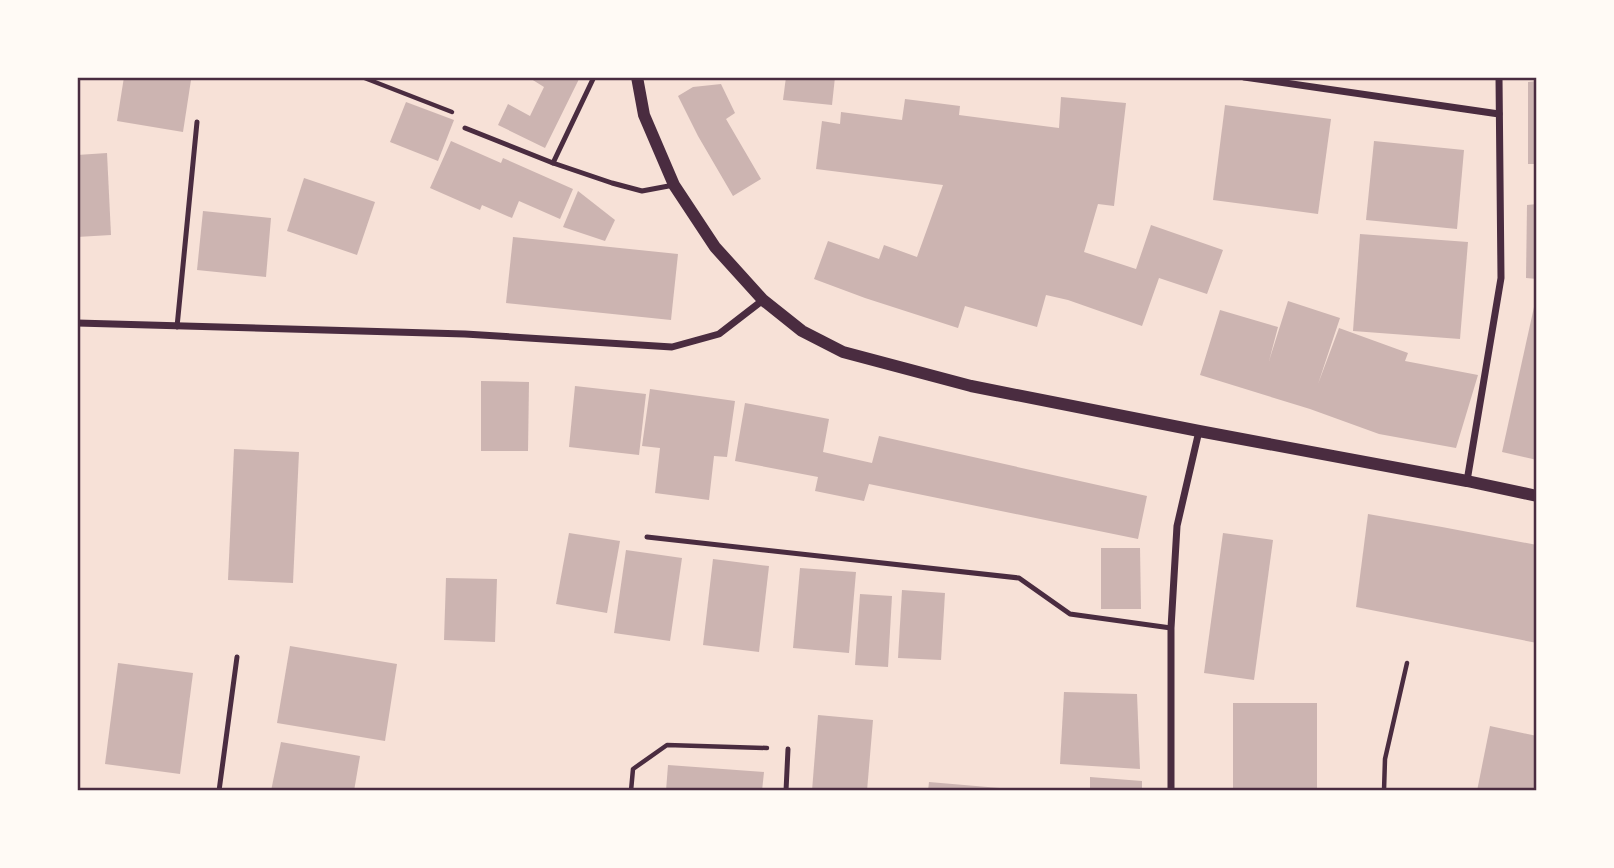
<svg xmlns="http://www.w3.org/2000/svg" width="1614" height="868" viewBox="0 0 1614 868" font-family="'Noto Sans',sans-serif">
	<style>
		.building { fill: #ccb4b1 }
		.lines { fill: none; stroke-linecap: round; stroke-linejoin: round }
		.path { stroke: #4a2c40; stroke-width: 4.5 }
		.service { stroke: #4a2c40; stroke-width: 5 }
		.minor { stroke: #4a2c40; stroke-width: 7 }
		.tertiary { stroke: #4a2c40; stroke-width: 12 }
		.neatline { fill: none; stroke: #4a2c40; stroke-width: 2.5 }
	</style>
	<rect width="100%" height="100%" fill="#f7e1d7"/>
	<g class="building">
		<polygon points="124,77 177,77 191,80 183,132 117,121"/>
		<polygon points="528,77 580,77 545,148 498,125 508,104 530,116 544,87"/>
		<polygon points="786,77 835,77 832,105 783,100"/>
		<polygon points="1537,81 1537,164 1528,164 1528,82"/>
		<polygon points="721,84 735,113 726,119 761,179 733,196 698,136 678,96 693,87"/>
		<polygon points="1061,97 1126,103 1114,206 1098,204 1084,252 1136,269 1151,225 1223,250 1207,294 1159,278 1142,326 1068,300 1046,295 1037,327 965,306 958,328 865,298 814,279 828,241 879,259 884,245 917,257 943,185 816,169 822,121 840,124 841,112 902,120 905,99 960,106 959,115 1059,128"/>
		<polygon points="406,102 454,120 438,161 390,142"/>
		<polygon points="1225,105 1331,119 1318,214 1213,200"/>
		<polygon points="451,141 501,163 503,158 573,189 560,219 519,201 512,218 482,205 480,210 430,188"/>
		<polygon points="1374,141 1464,150 1457,229 1366,220"/>
		<polygon points="107,153 111,235 77,237 77,155"/>
		<polygon points="304,178 375,202 357,255 287,231"/>
		<polygon points="578,191 615,220 605,241 563,227"/>
		<polygon points="1537,204 1537,279 1526,278 1527,205"/>
		<polygon points="203,211 271,218 266,277 197,270"/>
		<polygon points="1360,234 1468,242 1460,339 1353,331"/>
		<polygon points="513,237 678,254 671,320 506,303"/>
		<polygon points="1536,298 1537,298 1537,460 1502,452"/>
		<polygon points="1288,301 1340,318 1318,384 1339,328 1408,353 1405,361 1478,375 1456,448 1379,434 1310,409 1200,375 1220,310 1278,327 1269,361"/>
		<polygon points="481,381 529,382 528,451 481,451"/>
		<polygon points="575,386 646,394 639,455 569,447"/>
		<polygon points="650,389 735,401 727,457 714,456 709,500 655,493 660,448 642,446"/>
		<polygon points="745,403 829,419 823,452 872,463 879,436 1147,496 1138,539 869,484 864,501 815,491 818,477 735,461"/>
		<polygon points="234,449 299,452 293,583 228,580"/>
		<polygon points="1368,514 1442,527 1537,545 1537,643 1356,607"/>
		<polygon points="569,533 620,541 607,613 556,604"/>
		<polygon points="1223,533 1273,540 1254,680 1204,673"/>
		<polygon points="1101,548 1140,548 1141,609 1101,609"/>
		<polygon points="626,550 682,558 670,641 614,633"/>
		<polygon points="713,559 769,566 759,652 703,645"/>
		<polygon points="800,568 856,572 849,653 793,648"/>
		<polygon points="446,578 497,579 495,642 444,640"/>
		<polygon points="902,590 945,593 941,660 898,658"/>
		<polygon points="860,594 892,596 888,667 855,665"/>
		<polygon points="290,646 397,664 385,741 277,723"/>
		<polygon points="118,663 193,673 180,774 105,764"/>
		<polygon points="1064,692 1137,694 1140,769 1060,764"/>
		<rect x="1233" y="703" width="84" height="88"/>
		<polygon points="818,715 873,720 867,791 812,791"/>
		<polygon points="1490,726 1537,736 1537,791 1477,791"/>
		<polygon points="281,742 360,756 354,791 271,791"/>
		<polygon points="668,765 764,772 762,791 666,791"/>
		<polygon points="1090,777 1142,781 1142,791 1090,791"/>
		<polygon points="929,782 1011,789 1010,791 928,791"/>
	</g>
	<g class="lines">
		<g class="path">
			<polyline points="362,77 452,112"/>
			<polyline points="631,791 633,769 667,745 767,748"/>
			<polyline points="1384,791 1385,759 1407,663"/>
		</g>
		<g class="service">
			<polyline points="465,128 553,163 612,183 642,191 674,185"/>
			<polyline points="553,163 594,77"/>
			<polyline points="177,327 197,122"/>
			<polyline points="647,537 1019,578 1070,614 1171,628"/>
			<polyline points="219,791 237,657"/>
			<polyline points="786,791 788,749"/>
		</g>
		<g class="minor">
			<polyline points="1244,77 1499,114"/>
			<polyline points="77,323 465,334 672,347 719,334 763,300"/>
			<polyline points="1467,481 1501,278 1499,77"/>
			<polyline points="1171,791 1171,628 1177,526 1199,431"/>
		</g>
		<polyline class="tertiary" points="637,77 644,115 674,185 715,247 763,300 802,331 843,352 971,386 1199,431 1467,481 1537,496"/>
	</g>
	<rect width="1614" height="868" fill="none" stroke="#fffaf5" stroke-width="158"/>
	<rect x="79" y="79" width="1456" height="710" class="neatline"/>
</svg>
